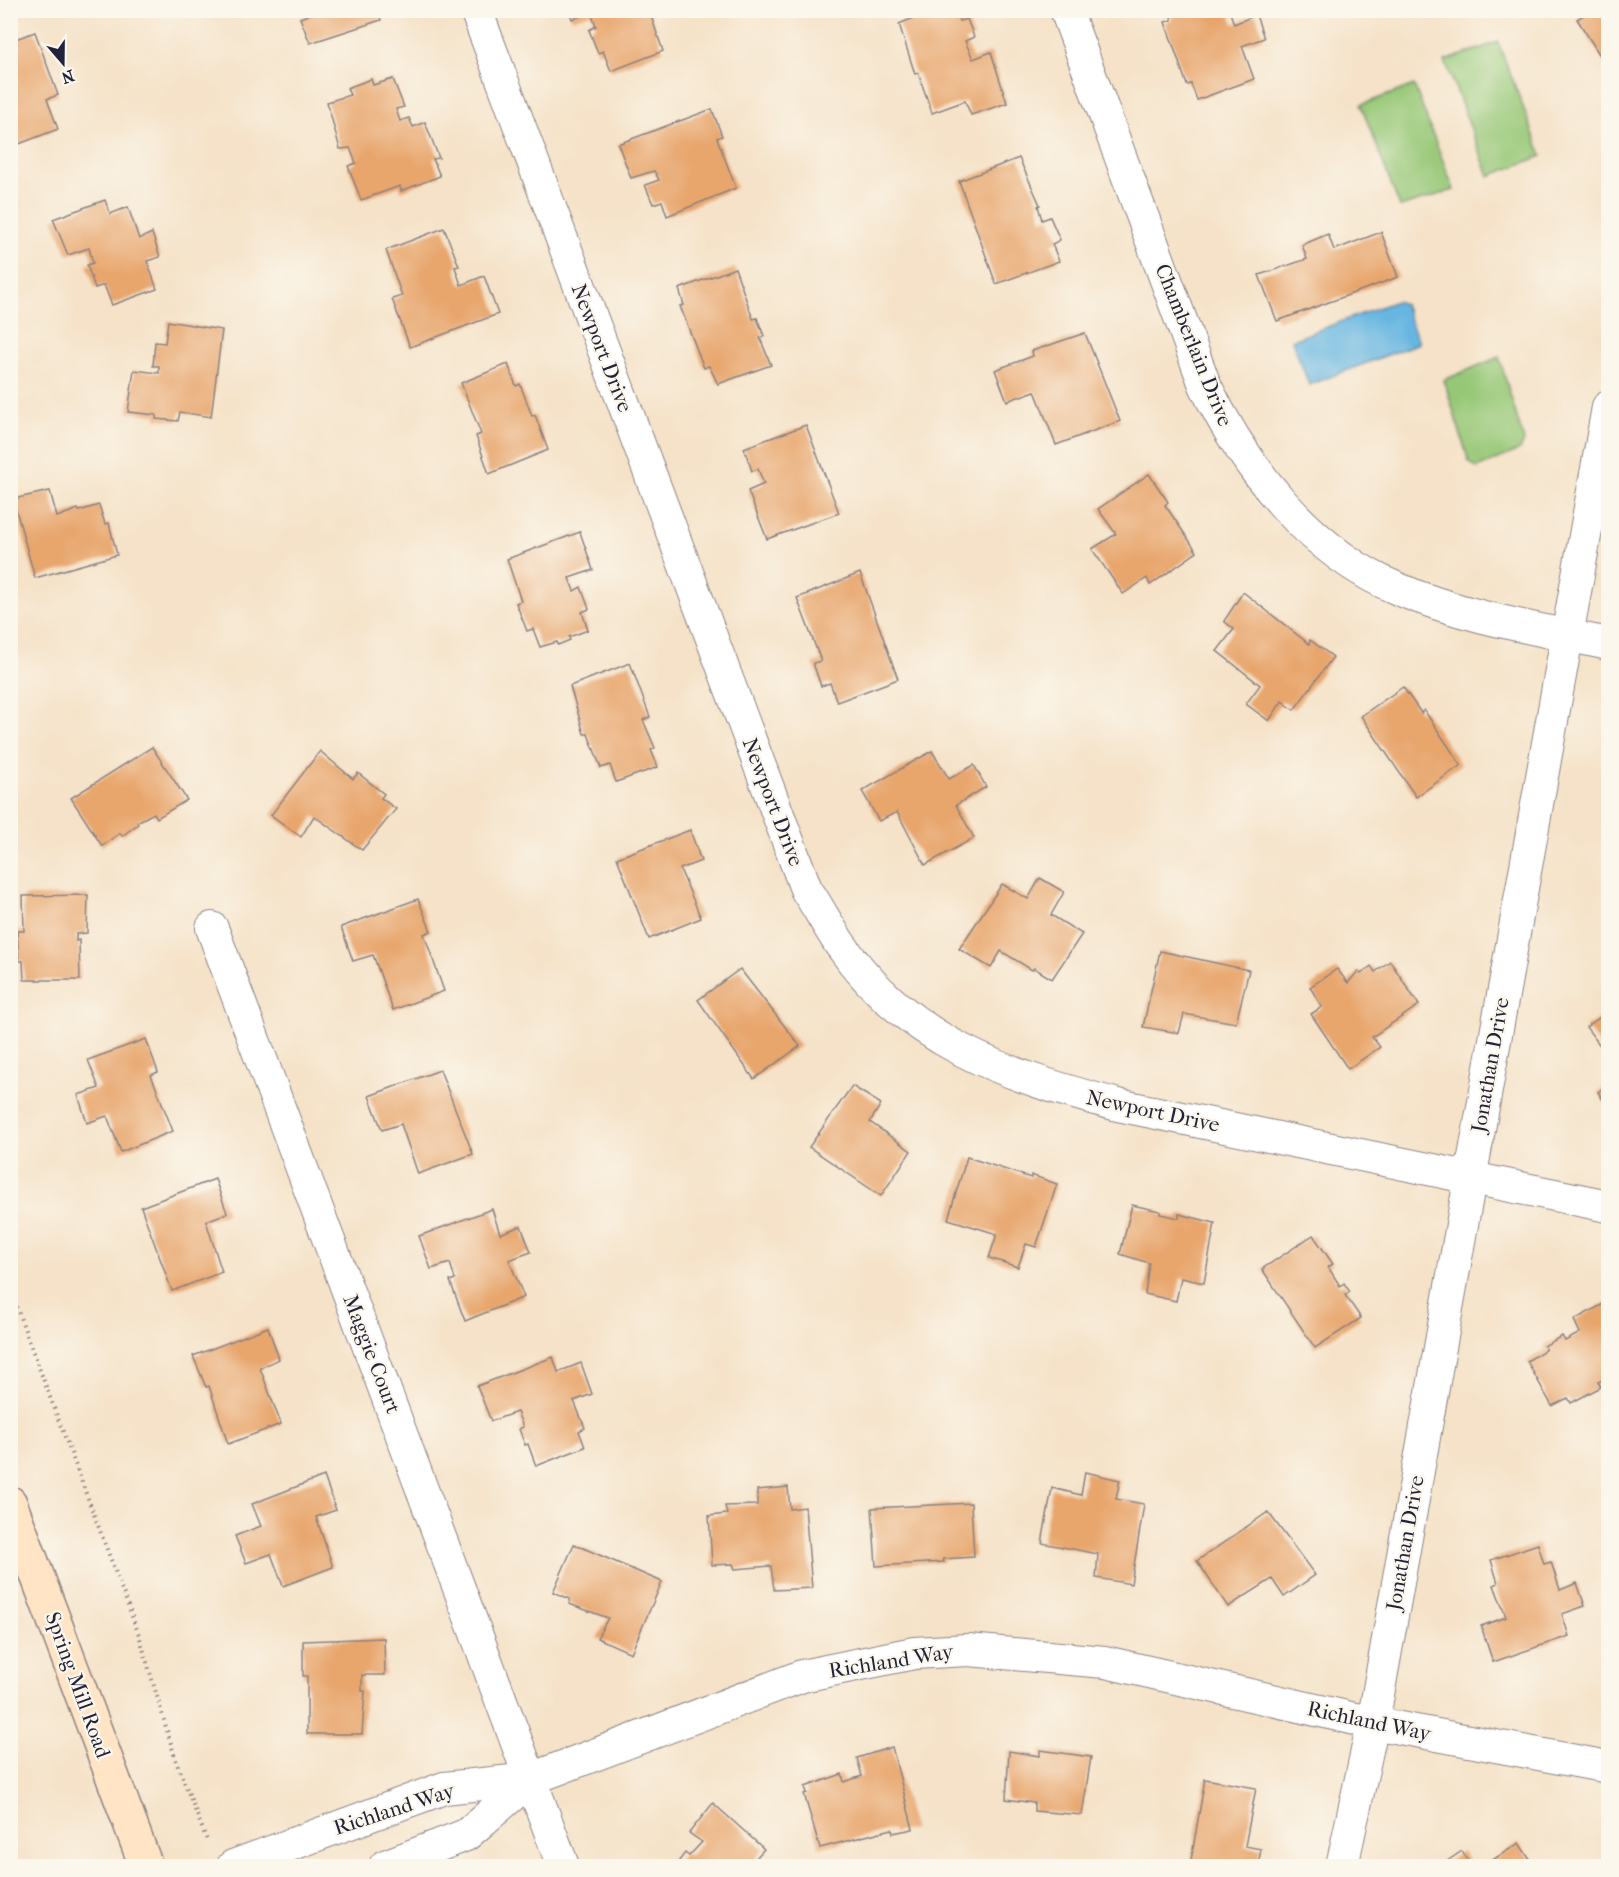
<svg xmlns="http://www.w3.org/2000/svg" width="1619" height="1877" viewBox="0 0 1619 1877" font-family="'IM FELL French Canon',serif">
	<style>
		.green { fill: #96c776; stroke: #5c7458; stroke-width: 1.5 }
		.water { fill: #66b6e1; stroke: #446c8e; stroke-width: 1.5 }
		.building { fill: #e8a66d }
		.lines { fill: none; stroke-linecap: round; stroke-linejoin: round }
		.street-casing { stroke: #8c8282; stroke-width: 34 }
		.secondary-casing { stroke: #8c8282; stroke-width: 36 }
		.path { stroke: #8c8282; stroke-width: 4; stroke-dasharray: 1.5 4.5; stroke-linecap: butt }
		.street { stroke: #fff; stroke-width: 32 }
		.secondary { stroke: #ffe4c6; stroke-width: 33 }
		.labels { text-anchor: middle; stroke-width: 4.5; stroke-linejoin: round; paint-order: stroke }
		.street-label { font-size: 21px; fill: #22223b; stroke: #fbf7ec }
	</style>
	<rect width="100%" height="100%" fill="#fbf7ec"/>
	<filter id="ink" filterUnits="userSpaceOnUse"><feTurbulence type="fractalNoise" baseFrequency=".0167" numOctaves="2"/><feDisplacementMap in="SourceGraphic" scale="12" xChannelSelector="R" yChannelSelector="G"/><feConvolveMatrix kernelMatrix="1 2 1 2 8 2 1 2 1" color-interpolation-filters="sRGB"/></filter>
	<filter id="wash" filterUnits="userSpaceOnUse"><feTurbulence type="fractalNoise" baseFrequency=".008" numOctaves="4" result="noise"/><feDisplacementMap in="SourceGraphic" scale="24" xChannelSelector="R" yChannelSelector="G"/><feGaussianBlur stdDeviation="1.35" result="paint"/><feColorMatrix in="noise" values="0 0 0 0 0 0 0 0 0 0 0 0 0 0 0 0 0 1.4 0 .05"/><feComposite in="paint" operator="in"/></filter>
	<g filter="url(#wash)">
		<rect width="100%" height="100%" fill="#f5e2c8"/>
		<g class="green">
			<polygon points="1498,42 1542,156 1489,176 1445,61"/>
			<polygon points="1414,85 1454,190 1400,207 1361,105"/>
			<polygon points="1499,357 1524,441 1520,450 1477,468 1469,462 1444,380"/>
		</g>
		<polygon class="water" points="1396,301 1404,304 1419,343 1309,385 1292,340"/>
		<g id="blocks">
			<g class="building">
				<polygon points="321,10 377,10 381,20 310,43 300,18"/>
				<polygon points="569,10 649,10 663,51 611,71 603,51 598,53 589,30 596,26 591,13 572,19"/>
				<polygon points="933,10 956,10 959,21 967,19 974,37 965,41 973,59 991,52 1007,103 971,115 965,101 932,113 918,73 915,74 899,24"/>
				<polygon points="1169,10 1229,10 1234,24 1256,15 1264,38 1242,46 1254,79 1197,100 1191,84 1187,85 1165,22 1172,20"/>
				<polygon points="1592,10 1608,10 1608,63 1606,65 1577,19"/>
				<polygon points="35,32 58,95 47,99 58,129 19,144 10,121 10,41"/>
				<polygon points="371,79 373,85 393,79 404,107 396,109 400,121 409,118 413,127 425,122 439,158 433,159 440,176 401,191 400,186 361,200 348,166 356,163 350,148 340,149 327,102 350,95 347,88"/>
				<polygon points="712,109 722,136 717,138 736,188 667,216 662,201 653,204 645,185 659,180 654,171 631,178 618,144"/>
				<polygon points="1019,158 1040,205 1038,206 1042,220 1050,217 1060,240 1052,244 1059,261 996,284 959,181"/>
				<polygon points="105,200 110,214 128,207 139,239 152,233 160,257 147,261 157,289 112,305 104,285 95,288 87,265 93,263 89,248 68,255 53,219"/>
				<polygon points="444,228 459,266 455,267 461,285 484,276 498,314 410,347 392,299 402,296 386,250"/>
				<polygon points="1381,232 1398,277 1277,321 1259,275 1307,259 1302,245 1328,234 1334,250"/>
				<polygon points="735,268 753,319 757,318 764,336 760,338 771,365 718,384 709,366 704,368 680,306 684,305 679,289"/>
				<polygon points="168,321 222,330 211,417 180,412 178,421 156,419 156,415 128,412 134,370 159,373 159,366 153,366 155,342 165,343"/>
				<polygon points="1085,333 1120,421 1056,445 1035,391 1007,401 995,370 1033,356 1032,351"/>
				<polygon points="508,364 516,386 520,384 532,416 535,415 548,450 489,474 476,436 481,434 461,383"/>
				<polygon points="806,425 839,513 767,539 748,491 764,484 758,469 752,471 744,448"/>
				<polygon points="1149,474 1168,502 1165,505 1197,552 1150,585 1147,578 1123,594 1092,549 1116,534 1098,509"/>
				<polygon points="50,491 57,517 78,509 79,511 99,505 105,524 109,523 117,555 35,578 13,499"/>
				<polygon points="580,532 593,570 569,578 574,591 581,587 589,609 582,612 588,630 569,637 570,640 558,645 557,642 540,647 533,629 527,631 516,603 521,601 507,559"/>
				<polygon points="860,573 898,679 837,702 830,683 821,686 813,663 821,661 797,598"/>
				<polygon points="1243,592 1309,644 1310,640 1333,657 1294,710 1282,701 1269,721 1246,704 1260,685 1217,651 1234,629 1224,621"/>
				<polygon points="630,663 650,717 643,720 655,748 651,750 658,767 616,782 610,765 601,768 588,734 584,734 570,686"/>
				<polygon points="1403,687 1421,713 1424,710 1461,765 1416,797 1361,716"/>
				<polygon points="152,747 187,800 157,818 154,813 137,822 138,824 122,836 120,833 102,846 71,798"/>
				<polygon points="320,751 353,779 358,773 384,794 381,798 396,809 362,850 314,816 301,837 271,815"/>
				<polygon points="932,751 949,779 974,765 986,787 956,805 974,838 925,865 897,812 879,821 862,791"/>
				<polygon points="690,830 701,861 680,869 701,918 649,939 617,858"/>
				<polygon points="1040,878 1064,892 1051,915 1082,934 1052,979 1034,968 1032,970 1001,951 991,968 959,949 1002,884 1028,899"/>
				<polygon points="88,895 87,933 76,934 76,941 79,940 80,980 24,980 23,961 19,961 17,931 24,931 23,896"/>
				<polygon points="418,899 431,931 424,934 444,991 393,1010 373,955 353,961 341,927"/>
				<polygon points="1160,951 1249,970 1236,1023 1184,1014 1179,1033 1143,1027"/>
				<polygon points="1390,961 1419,1005 1372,1037 1380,1047 1348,1069 1311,1014 1322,1007 1310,987 1337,969 1348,983 1358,971 1361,974 1371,966 1375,972"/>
				<polygon points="740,969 800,1046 754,1079 698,1000"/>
				<polygon points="1608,1012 1608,1056 1586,1027"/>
				<polygon points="146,1039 158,1072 151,1075 173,1131 121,1152 107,1116 87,1123 78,1095 99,1088 88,1060"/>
				<polygon points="440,1070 473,1154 418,1174 401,1124 382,1130 369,1096"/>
				<polygon points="1608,1085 1608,1108 1598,1092"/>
				<polygon points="852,1086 881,1104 870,1122 911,1151 881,1196 809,1147"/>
				<polygon points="967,1157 1031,1178 1031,1175 1057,1184 1036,1247 1026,1244 1018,1267 989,1258 997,1234 948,1219"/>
				<polygon points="215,1179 227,1213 206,1221 222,1272 172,1291 141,1207"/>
				<polygon points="1132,1205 1160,1211 1160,1214 1179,1218 1179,1214 1215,1223 1204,1283 1181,1278 1176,1301 1145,1294 1149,1263 1120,1254"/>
				<polygon points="492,1209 500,1234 521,1226 531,1252 509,1260 524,1297 465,1321 450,1281 455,1279 450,1263 431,1269 419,1236"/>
				<polygon points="1313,1235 1333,1264 1328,1267 1340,1286 1344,1283 1350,1292 1345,1295 1361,1318 1315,1348 1262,1269"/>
				<polygon points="1605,1303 1608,1305 1608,1377 1598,1382 1601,1387 1571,1403 1568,1398 1552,1406 1527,1361 1546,1349 1544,1346 1562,1336 1565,1341 1580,1333 1574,1320"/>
				<polygon points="268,1327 279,1359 260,1368 281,1424 228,1444 209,1386 206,1387 193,1356"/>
				<polygon points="553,1357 558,1372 581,1363 592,1394 574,1401 585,1428 579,1431 585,1447 536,1466 528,1444 525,1445 519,1429 523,1427 517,1412 491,1421 477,1386"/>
				<polygon points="1085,1472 1120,1480 1116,1499 1144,1504 1131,1584 1096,1578 1098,1554 1042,1543 1052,1488 1081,1495"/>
				<polygon points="324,1476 336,1510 316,1517 333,1567 283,1586 271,1554 246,1563 235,1536 261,1526 252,1504"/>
				<polygon points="788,1487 790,1509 805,1507 812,1588 774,1590 771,1566 735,1569 733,1564 712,1565 709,1516 727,1514 725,1506 757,1505 757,1490"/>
				<polygon points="971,1503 974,1557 943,1559 944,1562 876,1566 872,1508"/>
				<polygon points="1268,1512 1315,1575 1284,1597 1272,1579 1228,1607 1197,1561"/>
				<polygon points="574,1544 662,1582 631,1653 597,1638 608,1618 569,1604 570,1599 553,1592"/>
				<polygon points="1538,1544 1544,1564 1551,1562 1560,1590 1577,1583 1585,1606 1562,1614 1569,1636 1493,1662 1481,1626 1506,1617 1494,1585 1498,1583 1491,1560"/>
				<polygon points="384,1638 385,1675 362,1675 362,1691 365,1691 362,1734 307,1734 307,1676 303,1676 303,1641"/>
				<polygon points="892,1747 913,1829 893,1833 892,1829 820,1848 804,1794 807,1793 805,1787 842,1774 844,1782 862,1776 857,1758"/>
				<polygon points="1040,1750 1091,1757 1082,1815 1034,1811 1034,1803 1006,1799 1009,1751 1040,1756"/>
				<polygon points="1205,1779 1256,1788 1245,1846 1261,1849 1258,1866 1190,1866"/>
				<polygon points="713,1803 764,1849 749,1866 675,1866 685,1853 689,1856 702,1842 689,1833"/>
				<polygon points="1519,1843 1534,1866 1483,1866"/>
				<polygon points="1462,1851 1472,1866 1440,1866"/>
			</g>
		</g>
	</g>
	<g filter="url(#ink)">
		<use href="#blocks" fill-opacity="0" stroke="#8c8282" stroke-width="1.5"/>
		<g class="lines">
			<defs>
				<g id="street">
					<path d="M476,10L806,889C818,907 828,926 840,944C908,1043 1008,1076 1118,1105L1608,1206"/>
					<path d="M1066,10L1205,385C1245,468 1310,552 1398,589C1464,617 1538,629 1608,644"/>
					<polyline points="212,928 563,1866"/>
					<polyline points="233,1866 444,1788 531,1779 802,1676 914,1653 968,1650 1105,1662 1373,1723 1608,1767"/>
					<polyline points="385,1866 466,1835 531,1779"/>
					<polyline points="1342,1866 1373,1723 1608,407"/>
				</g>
				<polyline id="secondary" points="10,1503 146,1866"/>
			</defs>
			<use href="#street" class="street-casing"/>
			<use href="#secondary" class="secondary-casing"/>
			<polyline class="path" points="10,1290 139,1635 176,1761 208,1843"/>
			<use href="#street" class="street"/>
			<use href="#secondary" class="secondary"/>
		</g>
	</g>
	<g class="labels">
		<g class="street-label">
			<text transform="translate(1194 345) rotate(68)" y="7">Chamberlain Drive</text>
			<text transform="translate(602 348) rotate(69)" y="7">Newport Drive</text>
			<text transform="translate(773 802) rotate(69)" y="7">Newport Drive</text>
			<text transform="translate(1490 1065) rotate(-80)" y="7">Jonathan Drive</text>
			<text transform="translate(1153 1111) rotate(12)" y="7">Newport Drive</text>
			<text transform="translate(372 1354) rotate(69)" y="7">Maggie Court</text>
			<text transform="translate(1405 1543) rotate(-80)" y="7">Jonathan Drive</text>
			<text transform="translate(891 1661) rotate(-9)" y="7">Richland Way</text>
			<text transform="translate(78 1685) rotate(70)" y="7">Spring Mill Road</text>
			<text transform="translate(1369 1721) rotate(12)" y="7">Richland Way</text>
			<text transform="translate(394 1809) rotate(-18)" y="7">Richland Way</text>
		</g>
	</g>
	<rect width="1619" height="1877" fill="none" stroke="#fbf7ec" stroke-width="36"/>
	<g transform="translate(63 63) rotate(160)" stroke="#fbf7ec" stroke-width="4.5" paint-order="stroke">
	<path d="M0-4.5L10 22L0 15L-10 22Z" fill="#22223b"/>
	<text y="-9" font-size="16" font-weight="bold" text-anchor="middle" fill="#22223b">N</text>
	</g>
</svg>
